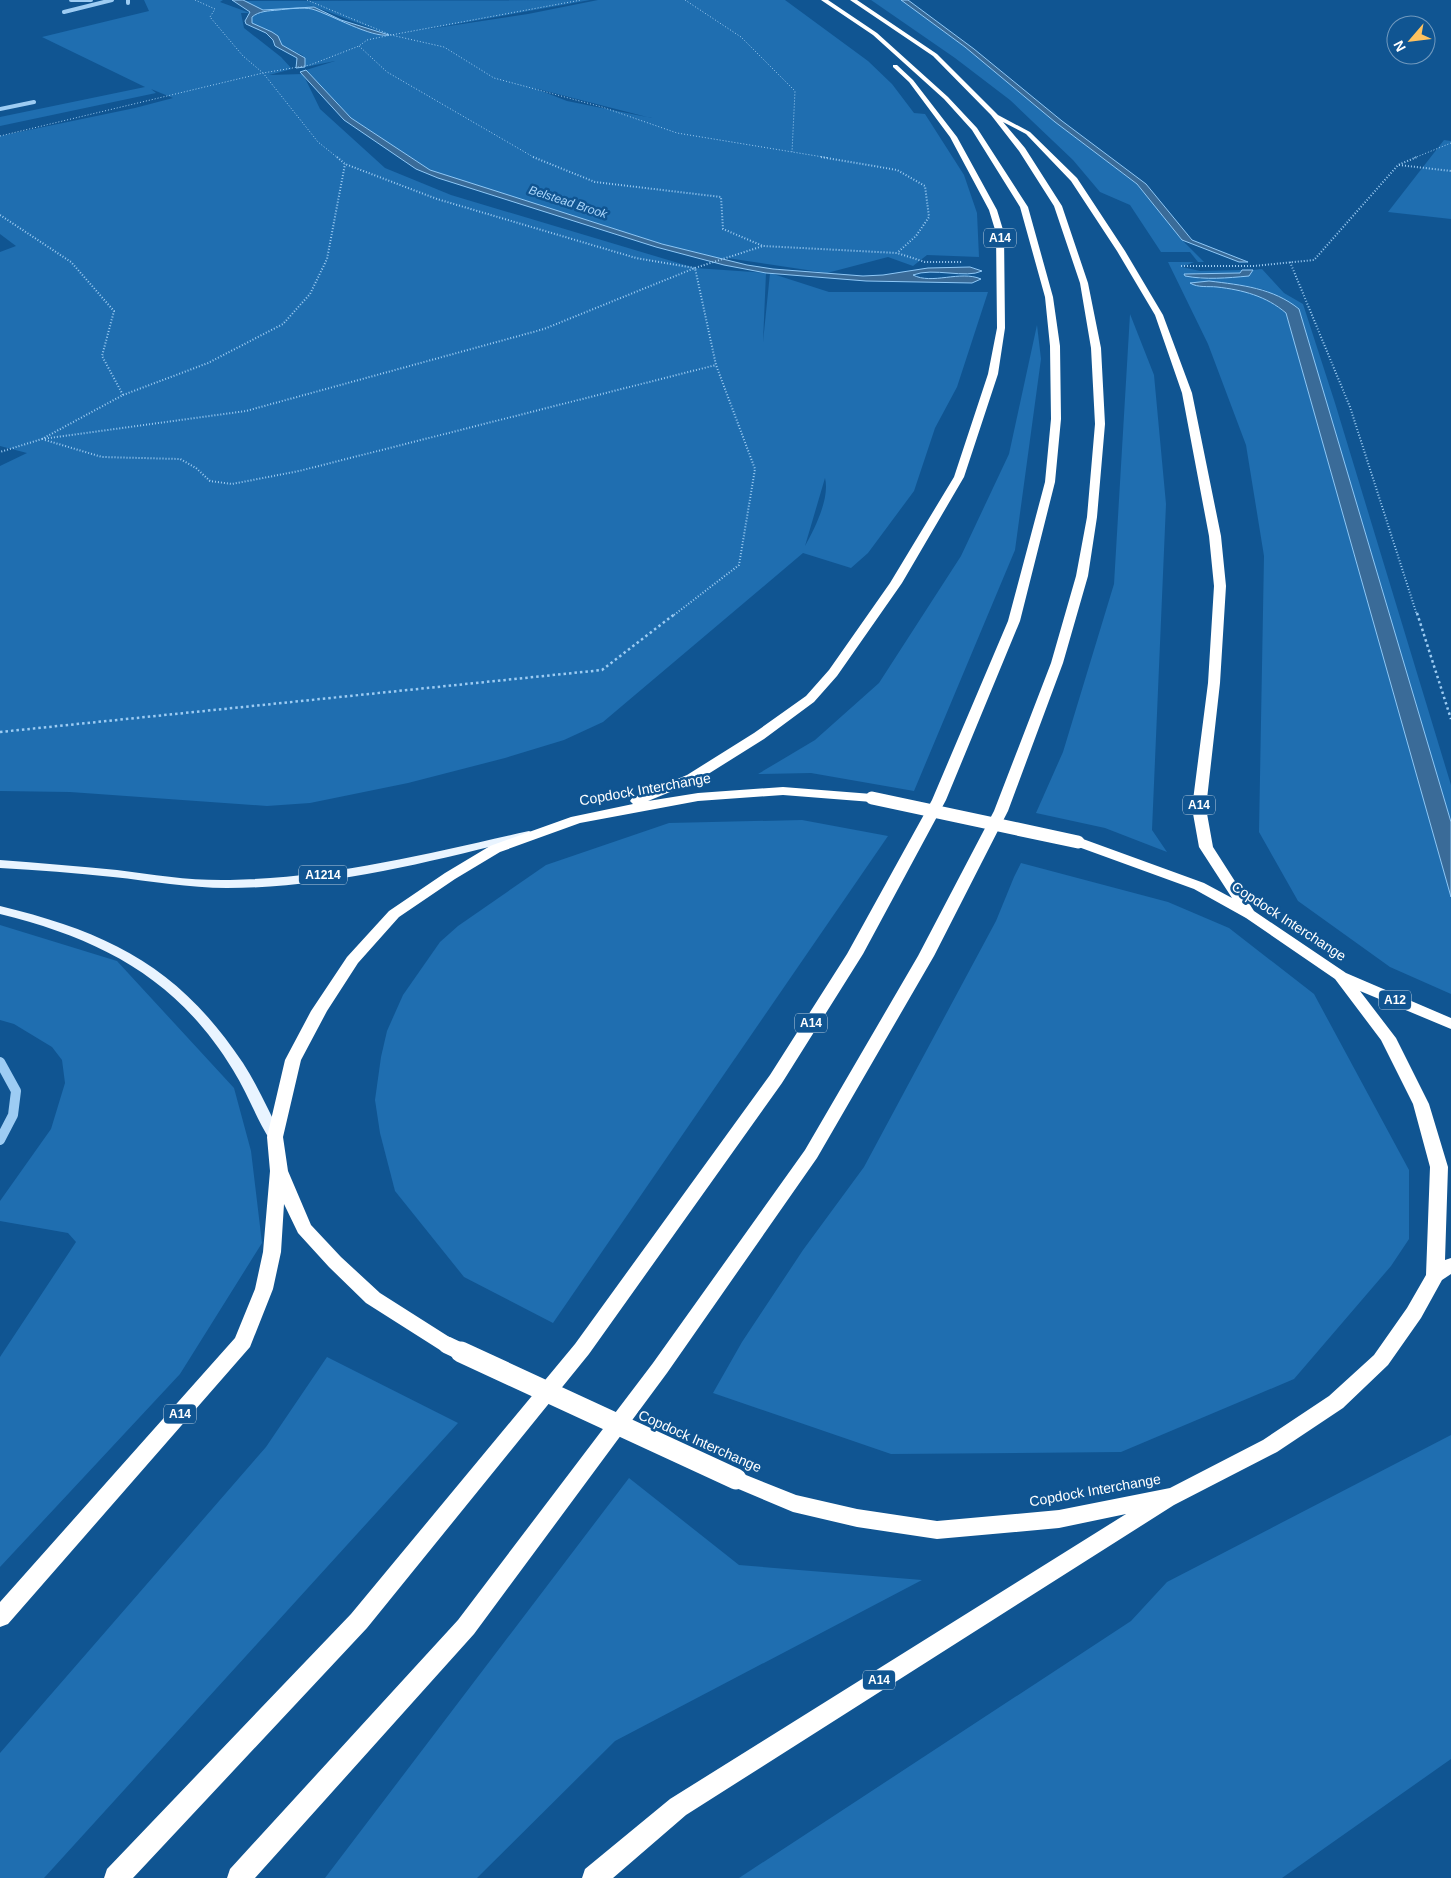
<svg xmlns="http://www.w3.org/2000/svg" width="1451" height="1878" viewBox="0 0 1451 1878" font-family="Helvetica,sans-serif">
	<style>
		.green { fill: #1f6eb0; fill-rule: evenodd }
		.water { fill: #3a6b98; stroke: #8ec8f7 }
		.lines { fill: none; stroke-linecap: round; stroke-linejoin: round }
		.path-far2 { stroke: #9dccf3; stroke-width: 1; stroke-dasharray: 1 2; stroke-linecap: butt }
		.path-far1 { stroke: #9dccf3; stroke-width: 2; stroke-dasharray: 1 2; stroke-linecap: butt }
		.path { stroke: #9dccf3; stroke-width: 2.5; stroke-dasharray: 2.5 3; stroke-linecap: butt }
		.minor-far1 { stroke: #9dccf3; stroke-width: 4 }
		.minor { stroke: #9dccf3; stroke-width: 10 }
		.major { fill: #e9f4ff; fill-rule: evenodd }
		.highway { fill: #fff; fill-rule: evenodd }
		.highway-bridge-far2 { stroke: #fff; stroke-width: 13 }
		.highway-bridge-far1 { stroke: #fff; stroke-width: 17 }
		.highway-bridge { stroke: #fff; stroke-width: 21 }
		.labels { text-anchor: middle; stroke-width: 5; stroke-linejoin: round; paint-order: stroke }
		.far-water-label { font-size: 12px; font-style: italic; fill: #a9d5fa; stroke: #105592 }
		.shield { fill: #105592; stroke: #b7ccde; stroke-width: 1 }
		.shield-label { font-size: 12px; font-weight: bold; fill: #fff }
		.street-label { font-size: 14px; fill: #fff; stroke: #105592 }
	</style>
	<rect width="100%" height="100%" fill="#105592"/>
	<g class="green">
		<path d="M144,0H223L220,2L250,13H241L244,28L281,57L292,69L269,75L303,74L320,109L385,168L451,195L695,268L766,273L763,342L770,273L829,292H988L957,387L935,428L914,491L868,553L851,568L803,553L603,722L564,740L505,758L408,783L310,803L267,806L70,792L0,791V466L27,453L0,446V252L16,246L0,234V136L135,108L173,98L151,89L156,93L0,126V117L145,87L42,37L149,11ZM825,478C830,498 815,528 805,546Z"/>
		<path d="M590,0L429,29L528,14L598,0H785L868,61L892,84L914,113L925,114L964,175L977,213L979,257L927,255L913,266L888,257L827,273L727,258L721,259L659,243L433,172L351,118L306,70L335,61L305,67V58L302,55L281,45C276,31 265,29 252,23C252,19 252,16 256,13C263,9 301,8 310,9C330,11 371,40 389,35L305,3L314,7L263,10L243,1ZM534,88L651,118H652L567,101Z"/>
		<polygon points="871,0 901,0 965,47 1055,122 1137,184 1182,240 1204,262 1198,262 1190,252 1161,252 1130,205 1100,192 1073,160 1010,100 955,58"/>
		<polygon points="1444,140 1451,141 1451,219 1388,212"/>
		<path d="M1168,262H1194L1182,267L1200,271L1242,270L1240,273H1195L1199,279L1249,276L1253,270L1262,269L1284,293L1303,304L1335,403L1451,785V822L1299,309L1265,290L1247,286L1209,281L1199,286C1230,286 1261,292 1286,313L1451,897V994L1390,967L1298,901L1259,832L1264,556L1246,445L1208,344Z"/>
		<polygon points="1130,314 1154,375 1166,504 1152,830 1167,852 1105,828 1036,813 1063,752 1114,584"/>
		<polygon points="1037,325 1041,359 1015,550 914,791 811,773 758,774 815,740 879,683 961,556 1009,454"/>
		<polygon points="802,820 888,836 553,1323 464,1277 395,1191 380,1133 375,1100 381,1057 387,1031 403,995 440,942 458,926 546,865 669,823"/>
		<polygon points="1021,863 1168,902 1229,928 1314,994 1409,1170 1409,1239 1391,1266 1294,1379 1121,1452 891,1454 713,1393 742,1342 803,1250 864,1167 996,921 1014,877"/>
		<polygon points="0,925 117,961 234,1088 251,1151 262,1243 180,1374 0,1567 0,1357 76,1242 68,1233 0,1221 0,1201 51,1129 65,1083 62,1060 52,1047 14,1024 0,1020"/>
		<polygon points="327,1357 458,1423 44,1878 0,1878 0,1753 266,1447"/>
		<polygon points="1451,1435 1451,1759 1282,1878 739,1878 1131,1621 1167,1582"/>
		<polygon points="629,1478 739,1565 922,1580 615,1741 477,1878 325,1878"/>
	</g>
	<g class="water">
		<path d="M232,0H243L263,10L314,7L341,20L389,35C371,38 332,15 312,9C303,7 287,9 278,10C268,11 259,11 252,17V23L272,32L278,36L282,45L305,58V67L296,68L297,58L275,46L273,40L266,33L246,24L245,21L250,12Z"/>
		<polygon points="901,0 908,0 974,49 1062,121 1146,184 1192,240 1248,262 1239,262 1182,240 1137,184 1055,122 965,47"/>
		<path d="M306,70L351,118L430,170L662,244L747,265L773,269L863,276L883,275L928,268L970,267L982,271C966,279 933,267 913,275C932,285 960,270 981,279L972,283L866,281L766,273L724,265L656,247L438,178L416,169L344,120L300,72Z"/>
		<path d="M1242,270H1253L1249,276C1227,278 1206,280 1185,276L1184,274L1240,273Z"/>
		<path d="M1209,281C1242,285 1273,288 1299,309L1451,822V897L1286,313C1266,296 1243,290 1217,287C1208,286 1198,288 1190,283Z"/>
	</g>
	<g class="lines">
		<g class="path-far2">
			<polyline points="195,0 215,9 210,17 243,56 263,73 310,65 359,46 367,40 391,35 444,47 494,78 602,107 677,133 829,158"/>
			<polyline points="307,0 391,35 581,0"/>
			<polyline points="685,0 741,37 795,91 792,152"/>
			<polyline points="359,46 387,72 535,158"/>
			<polyline points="0,136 263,73 318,142 338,158"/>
			<polyline points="1414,158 1451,143"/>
		</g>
		<g class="path-far1">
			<polyline points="337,157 345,164 437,199 636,258 695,268 716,365 755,469 739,565 674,615"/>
			<polyline points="533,157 595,182 721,197 723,229 763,246"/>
			<polyline points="821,157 897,170 925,186 929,217 916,236 897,253"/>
			<polyline points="1399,165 1451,171"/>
			<polyline points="0,215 71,262 114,311 102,356 123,395 42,439 0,452"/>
			<polyline points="1290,262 1350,407 1417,615"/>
			<polyline points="1181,266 1254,266 1314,260 1398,165 1417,157"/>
			<polyline points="123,395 208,363 283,324 310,294 327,259 345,164"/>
			<polyline points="42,439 246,411 544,329 695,268 763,246 897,253 925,262 963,262"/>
			<polyline points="45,440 102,457 180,459 196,468 210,481 232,484 299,471 716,365"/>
		</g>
		<g class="path">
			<polyline points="1417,613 1451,719"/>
			<polyline points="0,732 602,670 676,613"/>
		</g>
		<g class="minor-far1">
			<polyline points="71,0 91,0"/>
			<polyline points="128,0 128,3"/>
			<polyline points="64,12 112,0"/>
			<polyline points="0,109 34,102"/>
		</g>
		<polyline class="minor" points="0,1062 16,1091 13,1115 0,1140"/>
		<g class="major">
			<path d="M529,831L535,834L533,836C434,861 330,888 227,888C189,888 151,881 113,877C76,873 38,870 0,868V860C39,863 78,866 117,870C155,875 192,881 230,880C332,878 431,853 529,831Z"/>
			<path d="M0,906C110,933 178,966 243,1063C258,1086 269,1112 282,1137L280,1140H270C256,1118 247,1092 233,1070C177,978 101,939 0,914Z"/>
		</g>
		<g class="highway">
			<polygon points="821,0 828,0 877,33 948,97 977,128 1028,207 1053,297 1060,346 1061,419 1055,482 1020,621 946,800 863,954 782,1083 589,1354 367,1628 133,1878 104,1878 107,1869 351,1614 575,1344 770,1075 847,954 932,800 1008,621 1045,482 1051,419 1050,346 1045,297 1020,207 972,130 944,99 873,35"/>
			<polygon points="850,0 857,0 937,54 998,115 1030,132 1077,178 1125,251 1163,315 1192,393 1221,536 1226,586 1220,683 1206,808 1213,847 1254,911 1346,973 1451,1018 1451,1029 1360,991 1396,1038 1429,1104 1448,1167 1445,1260 1451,1258 1451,1274 1442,1280 1421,1318 1388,1365 1343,1408 1277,1452 1174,1505 686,1815 613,1878 582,1878 585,1869 670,1799 1126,1514 1059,1528 937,1539 857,1527 793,1512 729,1485 726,1479 729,1473 736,1471 796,1495 857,1509 937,1521 1059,1510 1170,1488 1263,1440 1329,1396 1374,1355 1407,1308 1426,1275 1430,1167 1413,1104 1381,1040 1335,979 1246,918 1194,889 1073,845 1071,842 1078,838 1083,839 1204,883 1232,898 1199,847 1192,808 1208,683 1214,586 1209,536 1182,393 1155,315 1117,251 1071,181 1026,134 1003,122 1025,148 1062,206 1088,283 1101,348 1105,424 1097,517 1088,576 1063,663 1008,811 934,956 817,1158 667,1373 474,1634 255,1878 227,1878 230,1869 458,1620 653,1363 805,1150 918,956 994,811 1051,663 1076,576 1087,517 1095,424 1091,348 1080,283 1054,206 1019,151 991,115 933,56"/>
			<polygon points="893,65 897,65 913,80 957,137 997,210 1004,233 1005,328 998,374 964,477 902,583 837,676 814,702 764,739 697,781 648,801 698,793 783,787 872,794 879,798 872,802 783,795 698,801 580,823 500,852 455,879 399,917 358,963 327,1011 301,1060 283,1137 288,1171 311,1225 341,1257 380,1293 454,1340 457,1345 454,1350 447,1352 440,1350 366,1303 329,1267 298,1233 284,1204 281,1252 273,1289 250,1347 8,1624 0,1627 0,1602 235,1338 255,1289 263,1252 270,1171 267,1137 285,1060 311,1011 347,957 389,911 445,873 490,846 571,817 633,804 630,801 632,798 687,775 754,733 806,696 829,670 890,583 954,477 988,374 997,328 996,233 989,210 950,137 909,82 893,67"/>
		</g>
		<polyline class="highway-bridge-far2" points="872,798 1078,842"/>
		<polyline class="highway-bridge-far1" points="447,1345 464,1353"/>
		<polyline class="highway-bridge" points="461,1352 736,1479"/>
	</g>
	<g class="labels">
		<g class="far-water-label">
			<text transform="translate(568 202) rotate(18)" y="4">Belstead Brook</text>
		</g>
		<g class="shield">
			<rect x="984" y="228.5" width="32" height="19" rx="4"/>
			<rect x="1183" y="795.5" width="32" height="19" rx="4"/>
			<rect x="299" y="865.5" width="48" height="19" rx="4"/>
			<rect x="1379" y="990.5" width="32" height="19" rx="4"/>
			<rect x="795" y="1013.5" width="32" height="19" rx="4"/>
			<rect x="164" y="1404.5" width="32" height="19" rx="4"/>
			<rect x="863" y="1670.5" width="32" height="19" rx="4"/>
		</g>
		<g class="shield-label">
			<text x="1000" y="242">A14</text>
			<text x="1199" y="809">A14</text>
			<text x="323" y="879">A1214</text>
			<text x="1395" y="1004">A12</text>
			<text x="811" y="1027">A14</text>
			<text x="180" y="1418">A14</text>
			<text x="879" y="1684">A14</text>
		</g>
		<g class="street-label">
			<text transform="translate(645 789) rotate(-10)" y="5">Copdock Interchange</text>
			<text transform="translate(1289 921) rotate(33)" y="5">Copdock Interchange</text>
			<text transform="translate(700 1441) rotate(24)" y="5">Copdock Interchange</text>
			<text transform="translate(1095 1490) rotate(-10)" y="5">Copdock Interchange</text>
		</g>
	</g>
	<g transform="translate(1411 40) rotate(242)"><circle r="24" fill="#105592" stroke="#7099be"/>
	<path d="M0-4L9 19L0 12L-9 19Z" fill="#ffc25f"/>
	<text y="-8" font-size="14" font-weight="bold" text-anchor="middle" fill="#ffffff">N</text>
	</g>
</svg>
